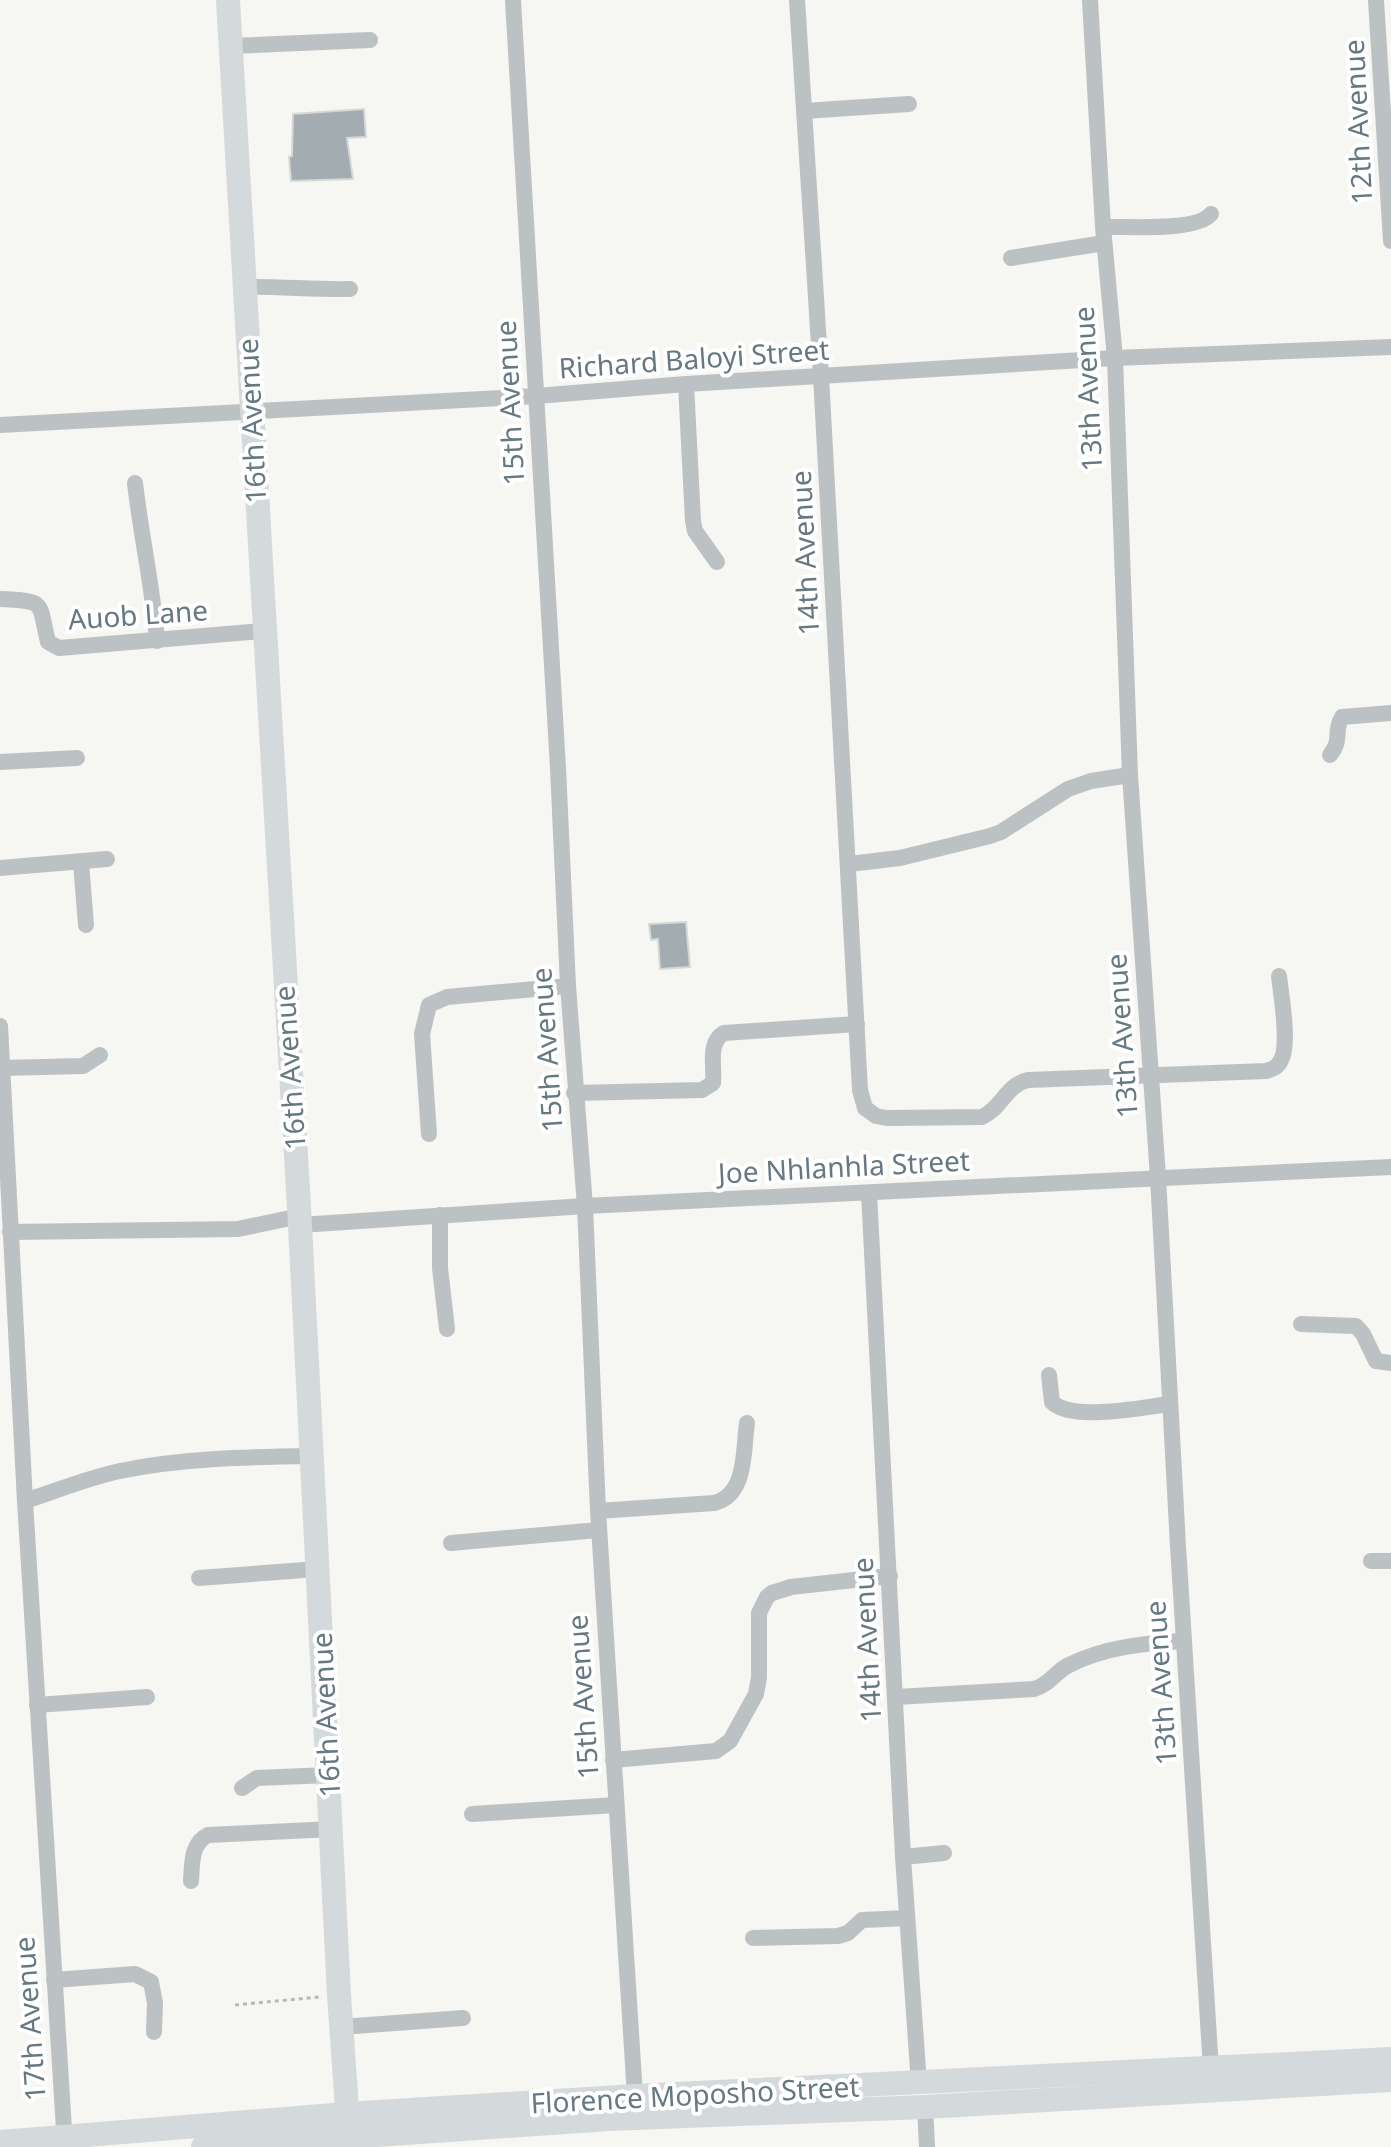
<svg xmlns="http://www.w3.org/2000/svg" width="1391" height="2147" viewBox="0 0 1391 2147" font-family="'Noto Sans',sans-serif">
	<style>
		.building { fill: #a3adb1; stroke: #d7d7d5; stroke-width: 2 }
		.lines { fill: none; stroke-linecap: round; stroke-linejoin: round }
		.path { stroke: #b7babc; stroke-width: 3; stroke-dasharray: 4 4; stroke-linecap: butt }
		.street { stroke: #bcc1c4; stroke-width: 16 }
		.secondary { stroke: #d4d9dc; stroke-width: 24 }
		.labels { text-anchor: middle; stroke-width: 8; stroke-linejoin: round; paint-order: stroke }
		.street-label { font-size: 28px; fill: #667882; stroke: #fff }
	</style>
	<rect width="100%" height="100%" fill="#f6f6f2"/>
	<g class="building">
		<polygon points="364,109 366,137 347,138 353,179 291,181 289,157 292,156 293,114"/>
		<polygon points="686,922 690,967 660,969 658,939 651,940 649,924"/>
	</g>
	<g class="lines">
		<polyline class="path" points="235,2005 319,1997"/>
		<g class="street">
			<polyline points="513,0 558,768 568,986 585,1206 598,1511 635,2096"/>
			<path d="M797,0L821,376L860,1090L865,1108L876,1116L887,1118L982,1117C1002,1108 1006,1085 1028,1080L1266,1071C1273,1069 1278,1067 1281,1060C1290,1044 1281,995 1279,976"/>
			<polyline points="1090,0 1103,227 1115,358 1130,775 1158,1177 1178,1546 1211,2069"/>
			<polyline points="1376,0 1391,241"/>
			<polyline points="230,46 370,40"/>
			<polyline points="804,111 909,104"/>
			<path d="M1103,227C1127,226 1196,232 1211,214"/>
			<polyline points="1011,258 1104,243"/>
			<path d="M244,287C280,286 314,290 350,289"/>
			<polyline points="686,384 693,521 695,531 717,562"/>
			<polyline points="0,425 536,396 686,384 1115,358 1391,347"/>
			<path d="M135,483C141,536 153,588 157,641"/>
			<path d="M0,599C47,601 38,601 48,642L59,648L263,631"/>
			<path d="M1330,755C1343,739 1333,732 1342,717L1391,713"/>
			<polyline points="0,762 77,758"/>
			<polyline points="81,863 86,925"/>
			<polyline points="849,864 900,858 990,836 1001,832 1068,789 1091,781 1130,775"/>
			<polyline points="0,868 107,859"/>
			<polyline points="0,1026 25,1501 65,2146"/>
			<polyline points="2,1068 83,1066 100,1055"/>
			<path d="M574,1093L702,1090L713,1083C715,1066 707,1043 724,1033L857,1024"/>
			<polyline points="429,1134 422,1034 429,1005 447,997 568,986"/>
			<polyline points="869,1193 903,1857 919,2084"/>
			<polyline points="440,1215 440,1268 447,1329"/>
			<polyline points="300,1225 585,1206 1391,1167"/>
			<polyline points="10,1232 238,1229 300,1216"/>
			<polyline points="1301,1324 1356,1326 1363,1334 1376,1361 1391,1363"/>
			<path d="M1049,1375L1052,1402C1072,1422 1143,1407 1170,1404"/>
			<path d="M25,1501C56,1491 87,1478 120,1471C183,1458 247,1457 312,1456"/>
			<path d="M598,1511L714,1503C747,1495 743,1451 747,1423"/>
			<polyline points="451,1543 599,1530"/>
			<polyline points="1371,1561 1391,1561"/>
			<polyline points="199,1578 318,1569"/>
			<path d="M896,1697L1034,1689C1049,1685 1055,1672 1069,1665C1105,1647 1145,1643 1184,1641"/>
			<polyline points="37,1705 147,1697"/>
			<polyline points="613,1760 716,1751 730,1741 756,1694 759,1677 759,1613 767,1597 772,1593 791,1587 890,1576"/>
			<polyline points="242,1788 257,1778 329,1775"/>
			<polyline points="472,1814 616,1805"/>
			<polyline points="903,1857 944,1853"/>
			<path d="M191,1881C192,1864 191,1843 208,1835L333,1829"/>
			<polyline points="753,1938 838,1936 848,1933 862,1920 907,1918"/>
			<polyline points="54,1980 135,1974 151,1982 155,2003 154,2032"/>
			<polyline points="341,2027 463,2018"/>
			<polyline points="925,2107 927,2147"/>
		</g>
		<g class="secondary">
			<polyline points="228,0 300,1225 339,1995 349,2136"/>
			<polyline points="0,2142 346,2114 635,2096 1391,2059"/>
			<polyline points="203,2147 609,2119 925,2107 1391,2080"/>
		</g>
	</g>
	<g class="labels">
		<g class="street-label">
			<text transform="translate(1358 122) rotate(-93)" y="10">12th Avenue</text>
			<text transform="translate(694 359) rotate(-4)" y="10">Richard Baloyi Street</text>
			<text transform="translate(1088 389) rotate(-93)" y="10">13th Avenue</text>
			<text transform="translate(510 403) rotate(-93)" y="10">15th Avenue</text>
			<text transform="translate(252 421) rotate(-93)" y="10">16th Avenue</text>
			<text transform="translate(805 553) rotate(-93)" y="10">14th Avenue</text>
			<text transform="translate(138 615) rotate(-4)" y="10">Auob Lane</text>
			<text transform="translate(1122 1036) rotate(-94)" y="10">13th Avenue</text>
			<text transform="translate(547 1050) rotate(-94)" y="10">15th Avenue</text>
			<text transform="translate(290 1068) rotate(-94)" y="10">16th Avenue</text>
			<text transform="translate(844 1167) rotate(-3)" y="10">Joe Nhlanhla Street</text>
			<text transform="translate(867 1640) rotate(-93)" y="10">14th Avenue</text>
			<text transform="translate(1161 1683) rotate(-94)" y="10">13th Avenue</text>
			<text transform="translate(583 1697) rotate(-94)" y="10">15th Avenue</text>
			<text transform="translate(326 1715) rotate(-93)" y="10">16th Avenue</text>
			<text transform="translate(30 2019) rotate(-94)" y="10">17th Avenue</text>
			<text transform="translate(695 2095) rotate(-3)" y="10">Florence Moposho Street</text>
		</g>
	</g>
</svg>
